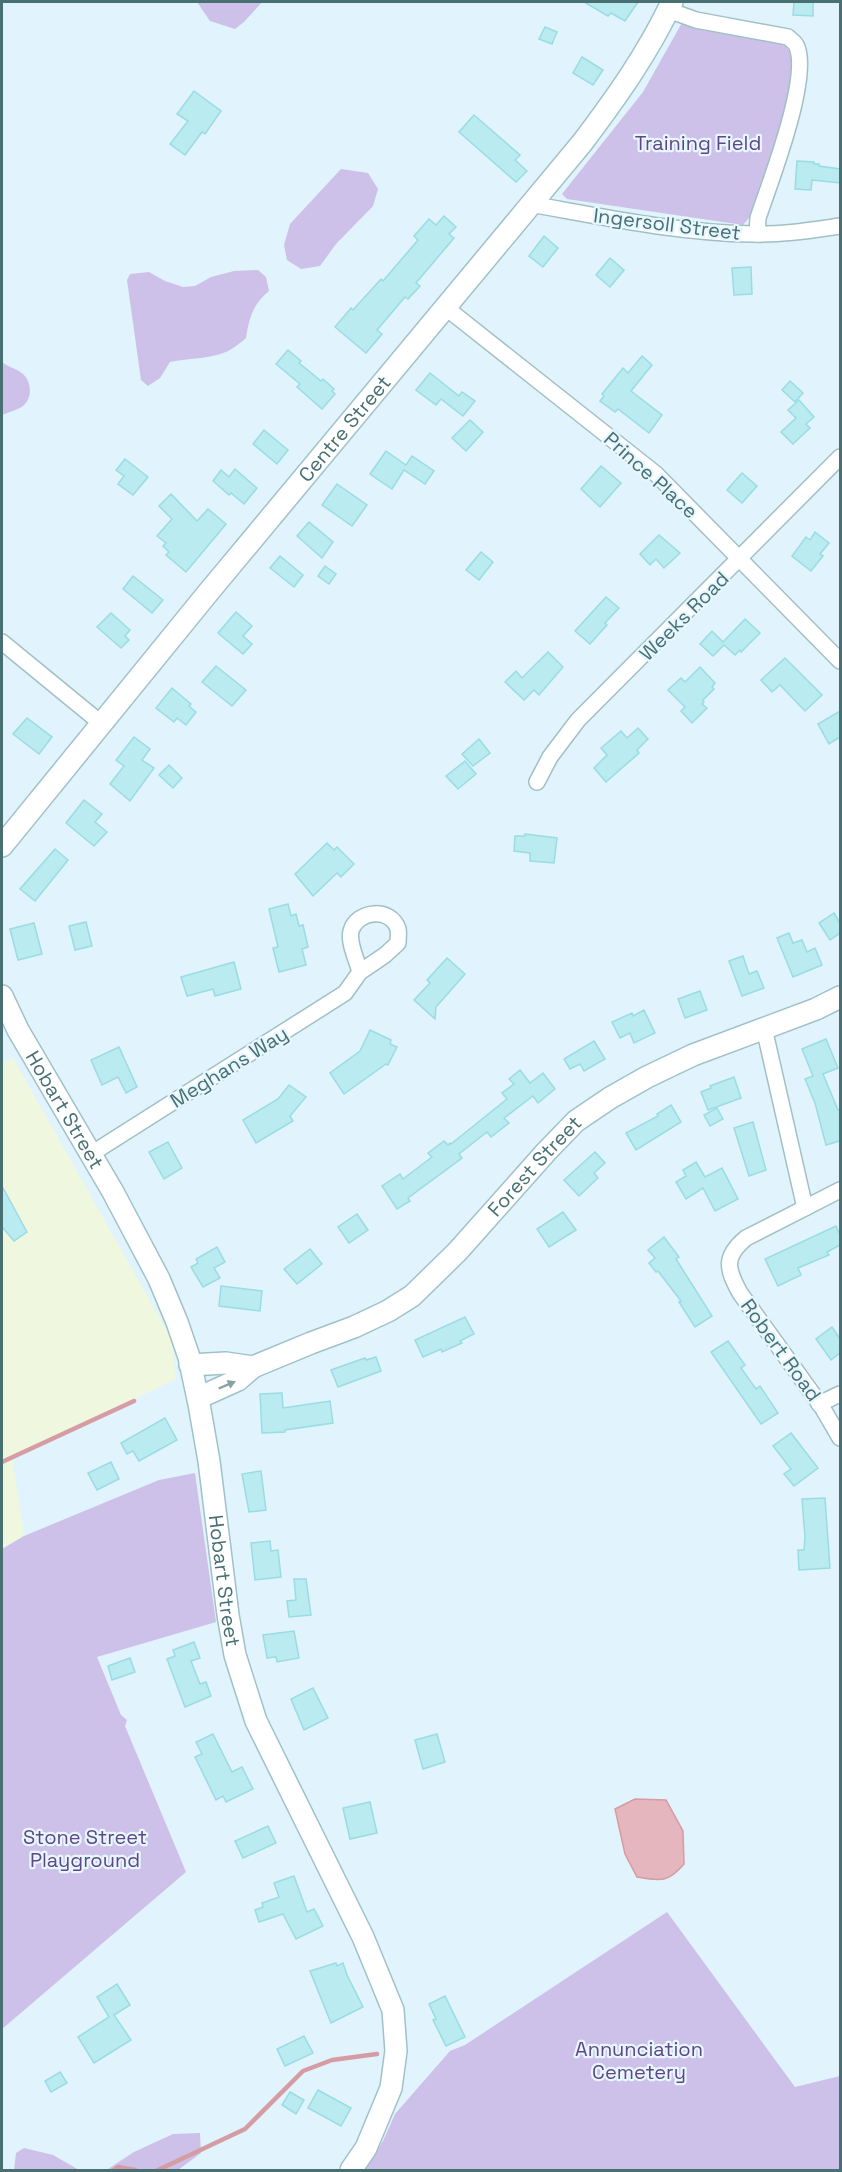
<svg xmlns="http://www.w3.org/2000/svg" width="842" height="2172" viewBox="0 0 842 2172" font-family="'Space Grotesk',sans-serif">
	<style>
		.education { fill: #eff8de }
		.green { fill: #cdc0e9 }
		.water { fill: #e5b6bd; stroke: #d69ca4; stroke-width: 1.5 }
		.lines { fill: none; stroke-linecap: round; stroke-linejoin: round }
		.stream { stroke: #d69ca4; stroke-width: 4.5 }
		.building { fill: #b9ebf1; stroke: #9adce3; stroke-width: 1.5 }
		.street-casing { stroke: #a0c0c5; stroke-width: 18 }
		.secondary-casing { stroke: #9fc2c9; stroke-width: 24 }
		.street { stroke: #fff; stroke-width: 15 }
		.secondary { stroke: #fff; stroke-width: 21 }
		.oneway { fill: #88a2a4 }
		.labels { text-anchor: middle; stroke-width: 4.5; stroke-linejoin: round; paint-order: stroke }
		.park-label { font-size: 20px; fill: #604684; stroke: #e7f7ff }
		.street-label { font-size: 20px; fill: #487073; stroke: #e7f7ff }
	</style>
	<rect width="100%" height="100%" fill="#e1f3fc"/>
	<polygon class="education" points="13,1058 171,1338 176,1379 12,1457 24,1536 2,1549 2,1063"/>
	<g class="green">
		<polygon points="197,2 262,2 244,22 235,29 210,21"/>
		<polygon points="683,21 770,38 785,46 792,54 795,66 792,94 755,211 743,225 567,199 562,194 643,92"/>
		<polygon points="341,169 368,173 378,189 373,206 336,244 320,266 301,269 287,260 284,245 290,224"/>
		<path d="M258,270L266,277L269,291C253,304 249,318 246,338C240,343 233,349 226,352C209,359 188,358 170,362L160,378L148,386L141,380L127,280L130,274L149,272L165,281L183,287L195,286L211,277L234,271Z"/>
		<path d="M2,362C8,367 16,368 23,374C31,381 33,397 24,405C19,410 8,412 2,415Z"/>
		<polygon points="195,1473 216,1622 97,1657 121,1715 127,1720 125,1726 186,1872 2,2029 2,1549 24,1536 159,1480"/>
		<polygon points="667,1912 795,2087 840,2076 840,2170 365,2170 383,2141 395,2114 450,2051 465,2045"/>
		<polygon points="200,2133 201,2153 178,2170 88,2170 108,2169 134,2152 173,2134"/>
		<polygon points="24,2148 53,2155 79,2170 14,2170 16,2153"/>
	</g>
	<path class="water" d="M635,1799L666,1800L683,1831L684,1864C668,1883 660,1881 637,1877L625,1854L615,1809Z"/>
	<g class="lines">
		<g class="stream">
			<polyline points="2,1462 134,1401"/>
			<polyline points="114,2170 118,2167 135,2170"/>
			<polyline points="158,2170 245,2129 303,2071 332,2060 377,2054"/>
		</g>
	</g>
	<g class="building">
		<polygon points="584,2 638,2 625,21 611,13 608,16"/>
		<polygon points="794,2 813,2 813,16 793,15"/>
		<polygon points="545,27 557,32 552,44 539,39"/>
		<polygon points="582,57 603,70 593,85 573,73"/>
		<polygon points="194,91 221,111 205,134 202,132 185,155 170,144 188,121 177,114"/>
		<polygon points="474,115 520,155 515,160 527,171 516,182 459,132"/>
		<polygon points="797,161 814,162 814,164 819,164 819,166 840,169 840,183 812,180 811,190 795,189"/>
		<polygon points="444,216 456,227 449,234 454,238 416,283 420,286 408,299 405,297 377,330 382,334 366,353 335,327 351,308 353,310 381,279 383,281 418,240 414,236 429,219 436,225"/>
		<polygon points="544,236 558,248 543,267 529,256"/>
		<polygon points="610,258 624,270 610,287 596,275"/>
		<polygon points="751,267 752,294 734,295 732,268"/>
		<polygon points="288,350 301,361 299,363 321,381 323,379 334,389 332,391 335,394 322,409 297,387 300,384 276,364"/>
		<polygon points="642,356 652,365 631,391 662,415 649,433 618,409 615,412 600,401 604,396 602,394 623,368 628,373"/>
		<polygon points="430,373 459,396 462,392 475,401 463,416 441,399 436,405 416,390"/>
		<polygon points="790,381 803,393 795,402 782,390"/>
		<polygon points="799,400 814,417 806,424 810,428 793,444 781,432 796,418 788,410"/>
		<polygon points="470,420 483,432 466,451 452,438"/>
		<polygon points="264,430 288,450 277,464 253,444"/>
		<polygon points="386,451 406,465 412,456 434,471 425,484 404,470 392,489 370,474"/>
		<polygon points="125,459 148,477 133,495 118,484 124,476 116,470"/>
		<polygon points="601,466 621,483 600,507 581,489"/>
		<polygon points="235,469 257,488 244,504 231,493 229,495 213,481 221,470 229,477"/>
		<polygon points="742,473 757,486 742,503 727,490"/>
		<polygon points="337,484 367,505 352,526 322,505"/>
		<polygon points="171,494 197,521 208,509 226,524 186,572 166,555 169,552 163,546 166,543 157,536 172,519 159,506"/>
		<polygon points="309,522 333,542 322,558 297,536"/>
		<polygon points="815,532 829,543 820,554 823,556 811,571 792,556 806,537 810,540"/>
		<polygon points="659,535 680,553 664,568 656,559 650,565 640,554"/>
		<polygon points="481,552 493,562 479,580 466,570"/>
		<polygon points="280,556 303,575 294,587 270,568"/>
		<polygon points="325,566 336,574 329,584 318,576"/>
		<polygon points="133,576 163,600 152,613 123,589"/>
		<polygon points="606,597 619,608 605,623 607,625 590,644 575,631"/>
		<polygon points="236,612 252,626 243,636 252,644 243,654 218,633"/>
		<polygon points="111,613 130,630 125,636 129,640 121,648 97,627"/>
		<polygon points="745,619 760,633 741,652 740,650 735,655 724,645 713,656 700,644 712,631 723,642"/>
		<polygon points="548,652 563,667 539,695 534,690 524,700 505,682 516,671 522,678"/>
		<polygon points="785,658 822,695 805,711 780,685 772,692 761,680"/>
		<polygon points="216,666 246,690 232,706 202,682"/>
		<polygon points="700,667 715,683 712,687 714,689 703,700 704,702 702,704 707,708 692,723 681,711 685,707 668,690 681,678 685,682"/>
		<polygon points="172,688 191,704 189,706 196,712 186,725 177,718 174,722 156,708"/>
		<polygon points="840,711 840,737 829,744 818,724"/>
		<polygon points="27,718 52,737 39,754 13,734"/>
		<polygon points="638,728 648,739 637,750 639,753 606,782 594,768 607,755 601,748 621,731 627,738"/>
		<polygon points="134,737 150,749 142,760 154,768 130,801 110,784 124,766 116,760"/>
		<polygon points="479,739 490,753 473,766 462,754"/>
		<polygon points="465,761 476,774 458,789 446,776"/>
		<polygon points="169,765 182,778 173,788 159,775"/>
		<polygon points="84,800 102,814 95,822 107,832 94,846 66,823"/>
		<polygon points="525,834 557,838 554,863 530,861 530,853 514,851 515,836 525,836"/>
		<polygon points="327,843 334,850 337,847 354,864 341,877 337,873 313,896 295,874"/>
		<polygon points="55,849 68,860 35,901 20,889"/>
		<polygon points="288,904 291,916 296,914 299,926 303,925 308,947 302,949 306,965 279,972 273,948 278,947 269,909"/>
		<polygon points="834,913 840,923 840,933 830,940 819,923"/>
		<polygon points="86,922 92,946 75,950 69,926"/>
		<polygon points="34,923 42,954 18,960 10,929"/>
		<polygon points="789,933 793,943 802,940 807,952 815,948 822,965 793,977 777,938"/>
		<polygon points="743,956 749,974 757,971 764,988 742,996 729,961"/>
		<polygon points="447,958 465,974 436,1007 435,1019 414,1000 430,983 427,980"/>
		<polygon points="234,962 241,989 215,996 213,989 187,996 181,977"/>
		<polygon points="700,991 707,1010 685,1018 678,999"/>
		<polygon points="644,1010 655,1033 634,1043 630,1033 620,1038 612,1022 632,1013 633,1016"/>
		<polygon points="370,1030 391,1040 390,1044 397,1047 388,1065 386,1064 344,1094 330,1073 360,1051"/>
		<polygon points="826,1039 838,1068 823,1074 838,1110 840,1109 840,1141 826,1145 815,1103 805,1079 813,1076 802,1049"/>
		<polygon points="594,1041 605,1059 584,1071 580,1064 570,1069 564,1059"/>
		<polygon points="119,1047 137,1087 126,1093 118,1077 102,1085 91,1060"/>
		<polygon points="520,1070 530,1083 543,1073 555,1089 538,1103 533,1096 504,1118 509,1123 491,1137 487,1132 459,1154 462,1158 408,1198 410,1201 397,1209 382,1186 400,1174 403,1179 432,1157 428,1153 444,1141 448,1145 450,1143 451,1144 507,1099 502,1093 514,1084 509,1079"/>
		<polygon points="734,1077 741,1098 708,1110 701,1092 711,1088 710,1086"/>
		<polygon points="289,1085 306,1097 290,1116 293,1121 256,1143 243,1120 278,1099"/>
		<polygon points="671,1105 681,1122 636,1150 626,1133 658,1116 657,1114"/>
		<polygon points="717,1108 723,1119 710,1126 704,1115"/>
		<polygon points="753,1122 766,1170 749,1176 734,1128"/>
		<polygon points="168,1142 182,1168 164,1179 149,1152"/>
		<polygon points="595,1152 605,1163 594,1173 598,1178 579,1196 564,1180"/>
		<polygon points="696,1162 705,1177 722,1168 738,1199 715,1211 703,1188 686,1199 676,1182 686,1176 683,1170"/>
		<polygon points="2,1186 27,1232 14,1241 2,1227"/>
		<polygon points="563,1212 576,1230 549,1247 537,1229"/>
		<polygon points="357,1214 368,1230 349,1243 338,1227"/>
		<polygon points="836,1226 840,1235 840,1245 827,1252 829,1255 798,1268 801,1275 778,1286 765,1259"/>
		<polygon points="664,1237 679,1257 676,1259 712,1316 695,1327 679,1302 681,1301 658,1271 656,1272 649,1263 655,1258 648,1250"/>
		<polygon points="217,1247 225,1262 214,1268 220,1278 203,1287 191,1267 198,1263 196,1259"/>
		<polygon points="310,1249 322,1264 297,1284 284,1269"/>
		<polygon points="221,1286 262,1291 260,1311 219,1306"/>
		<polygon points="465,1317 474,1334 460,1341 462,1343 442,1352 441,1349 423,1357 415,1340"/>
		<polygon points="832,1327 840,1339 840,1353 831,1360 816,1339"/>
		<polygon points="728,1341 745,1365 741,1368 756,1389 760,1386 778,1413 761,1424 711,1352"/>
		<polygon points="376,1357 381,1371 338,1387 331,1370 365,1358 366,1360"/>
		<polygon points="282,1393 283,1408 330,1401 333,1423 285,1430 285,1432 262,1433 260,1394"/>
		<polygon points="165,1418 177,1440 139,1461 133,1451 127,1454 121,1443"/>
		<polygon points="791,1433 818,1468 794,1486 784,1474 791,1469 773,1446"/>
		<polygon points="111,1462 119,1479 97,1490 88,1473"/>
		<polygon points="261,1471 266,1510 249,1512 242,1474"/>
		<polygon points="825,1498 830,1568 799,1570 798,1550 804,1550 805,1537 802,1499"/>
		<polygon points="270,1541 271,1551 278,1550 281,1577 255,1580 251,1543"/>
		<polygon points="294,1579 306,1579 311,1615 289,1617 287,1601 296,1600"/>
		<polygon points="294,1631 299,1658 277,1662 276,1657 267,1658 263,1635"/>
		<polygon points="194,1642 200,1658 191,1661 200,1684 206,1682 211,1696 185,1707 167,1659 175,1656 173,1650"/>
		<polygon points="130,1658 135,1672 112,1680 108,1666"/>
		<polygon points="313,1688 328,1718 304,1730 291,1699"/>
		<polygon points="213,1734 232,1772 242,1767 253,1789 226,1802 223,1796 216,1800 195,1757 202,1754 196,1742"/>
		<polygon points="437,1734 445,1762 423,1769 415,1740"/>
		<polygon points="370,1802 377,1833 350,1839 343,1808"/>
		<polygon points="268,1826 276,1843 243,1858 235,1841"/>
		<polygon points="294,1876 307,1912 314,1909 323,1926 296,1939 283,1914 259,1922 255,1910 263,1907 262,1903 279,1897 274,1883"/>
		<polygon points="336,1963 337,1966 343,1963 347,1975 363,2007 331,2023 310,1971"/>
		<polygon points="117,1984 130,2005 114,2015 131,2040 94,2063 78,2037 109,2017 97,1997"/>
		<polygon points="445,1996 465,2037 446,2046 433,2020 436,2019 429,2004"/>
		<polygon points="304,2036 313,2053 285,2066 277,2049"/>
		<polygon points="60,2072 67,2083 51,2092 45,2081"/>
		<polygon points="318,2090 351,2108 341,2126 308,2108"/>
		<polygon points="290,2092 304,2100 296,2114 282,2105"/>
	</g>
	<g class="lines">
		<defs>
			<g id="street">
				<path d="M668,10L696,20L788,37C791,40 796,43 797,47C810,80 770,182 758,218L757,234"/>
				<path d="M530,204C604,217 678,233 753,234C782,235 812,230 840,226"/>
				<polyline points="445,307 656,474 840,661"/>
				<polyline points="2,642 102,724"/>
				<polyline points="537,782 550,757 578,720 840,457"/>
				<polyline points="764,1028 805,1208"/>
				<path d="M91,1154L345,993L360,972L385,955L398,943C398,939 399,933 398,929C391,907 357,910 351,931C348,943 357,960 360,972"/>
				<path d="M840,1190L746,1238C723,1257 727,1269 740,1293L822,1407L840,1438"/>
				<polyline points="819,1404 840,1394"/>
			</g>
			<g id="secondary">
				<path id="s1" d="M2,846L207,594L582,143C616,98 648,53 672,2"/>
				<path id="s2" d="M2,996L18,1030L113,1192L159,1279L177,1322L189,1357L199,1404L209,1461L228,1615L235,1655L256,1721L363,1937L393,2010L396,2051L391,2088L366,2148L351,2170"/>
				<polyline points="190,1365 226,1363 253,1367"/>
				<path id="s3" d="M198,1398L238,1380L253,1367L311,1343L354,1327L388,1311L412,1296L457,1252L546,1152L576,1121L610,1098L647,1077L693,1055L816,1009L840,997"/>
			</g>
		</defs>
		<use href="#street" class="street-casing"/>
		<use href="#secondary" class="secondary-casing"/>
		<use href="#street" class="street"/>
		<use href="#secondary" class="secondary"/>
	</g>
	<defs><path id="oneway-solid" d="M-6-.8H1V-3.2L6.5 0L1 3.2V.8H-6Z" transform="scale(1.5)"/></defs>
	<use class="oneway" href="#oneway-solid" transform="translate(227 1385) rotate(-23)"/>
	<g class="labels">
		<g class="park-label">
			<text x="698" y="150">Training Field</text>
			<text x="85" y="1844">Stone Street<tspan x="85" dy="23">Playground</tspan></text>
			<text x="639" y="2056">Annunciation<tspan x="639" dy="23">Cemetery</tspan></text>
		</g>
		<g class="street-label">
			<text transform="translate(667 224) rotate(7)" y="7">Ingersoll Street</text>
			<text dy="7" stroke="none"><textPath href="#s1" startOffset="540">Centre Street</textPath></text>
			<text transform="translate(651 475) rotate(42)" y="7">Prince Place</text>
			<text transform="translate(684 616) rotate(-45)" y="7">Weeks Road</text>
			<text transform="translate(229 1067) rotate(-32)" y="7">Meghans Way</text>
			<text dy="7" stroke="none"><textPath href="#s2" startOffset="130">Hobart Street</textPath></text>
			<text dy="7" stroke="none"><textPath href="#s3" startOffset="417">Forest Street</textPath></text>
			<text transform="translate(781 1350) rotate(54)" y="7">Robert Road</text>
			<text dy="7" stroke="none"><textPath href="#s2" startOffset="634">Hobart Street</textPath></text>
		</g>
	</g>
	<rect width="842" height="2172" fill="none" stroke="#487073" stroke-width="6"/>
</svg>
